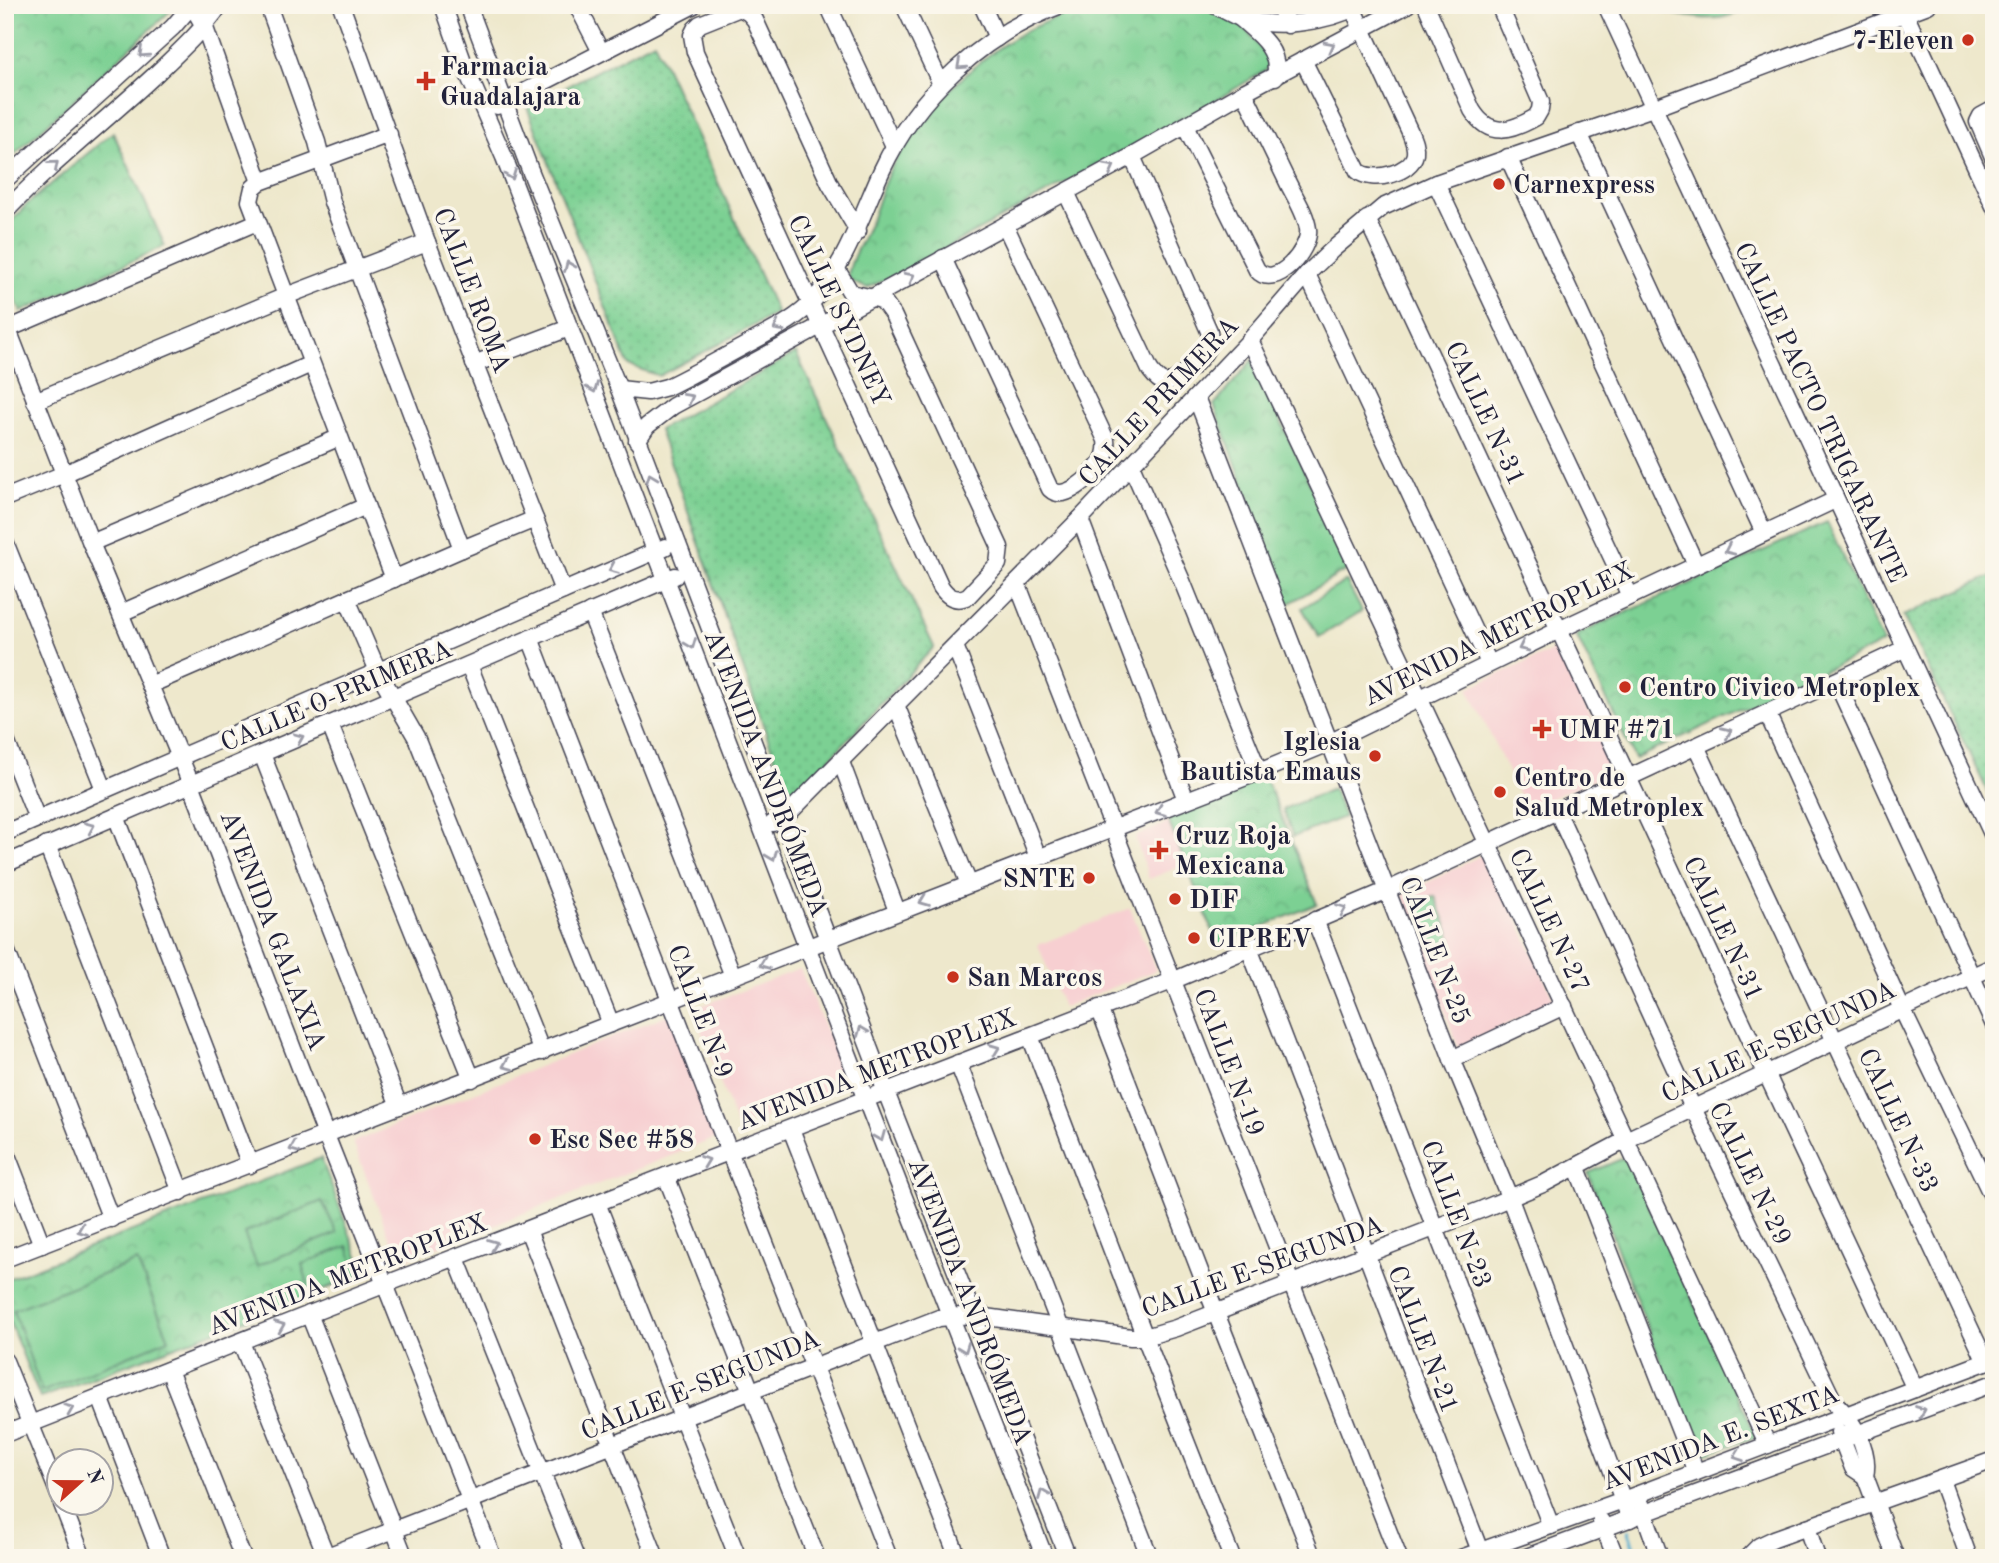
<svg xmlns="http://www.w3.org/2000/svg" width="1999" height="1563" viewBox="0 0 1999 1563" font-family="'Old Standard TT',serif">
	<style>
		.built { fill: #f7cfd1 }
		.grass { fill: url(#grass-dots); stroke: #4e7967; stroke-width: 2 }
		.park { fill: url(#park-crowns); stroke: #4e7967; stroke-width: 2 }
		.pitch { fill: #7bd093; stroke: #4e7967; stroke-width: 2 }
		.lines { fill: none; stroke-linecap: round; stroke-linejoin: round }
		.stream { stroke: #51afd0; stroke-width: 3.5 }
		.minor-casing { stroke: #414051; stroke-width: 19 }
		.minor { stroke: #fff; stroke-width: 16 }
		.oneway { stroke: #9c9ca7 }
		.poi-dot { fill: #c8321e; stroke: #fbf7ec; stroke-width: 2.5 }
		.labels { text-anchor: middle; stroke-width: 7; stroke-linejoin: round; paint-order: stroke }
		.poi-label { font-size: 26px; font-weight: bold; fill: #22223b; stroke: #fbf7ec; text-anchor: start }
		.street-label { font-size: 26px; fill: #22223b; stroke: #fbf7ec }
	</style>
	<defs>
		<pattern id="grass-dots" width="8" height="8" patternUnits="userSpaceOnUse" patternTransform="scale(1.75)"><rect width="8" height="8" fill="#7bd093"/><path d="M2 2h.1M6 6h.1" fill="none" stroke="#6ab280" stroke-width="1.8" stroke-linecap="round"/></pattern>
		<pattern id="park-crowns" width="20" height="18" patternUnits="userSpaceOnUse" patternTransform="scale(1.75)"><rect width="20" height="18" fill="#7bd093"/><path d="M2 6a3 3 0 1 1 6 0M12 15a3 3 0 1 1 6 0" fill="none" stroke="#6ab280"/></pattern>
	</defs>
	<rect width="100%" height="100%" fill="#fbf7ec"/>
	<filter id="ink" filterUnits="userSpaceOnUse"><feTurbulence type="fractalNoise" baseFrequency=".0143" numOctaves="2"/><feDisplacementMap in="SourceGraphic" scale="14" xChannelSelector="R" yChannelSelector="G"/><feConvolveMatrix kernelMatrix="1 2 1 2 8 2 1 2 1" color-interpolation-filters="sRGB"/></filter>
	<filter id="wash" filterUnits="userSpaceOnUse"><feTurbulence type="fractalNoise" baseFrequency=".00686" numOctaves="4" result="noise"/><feDisplacementMap in="SourceGraphic" scale="28" xChannelSelector="R" yChannelSelector="G"/><feGaussianBlur stdDeviation="1.57" result="paint"/><feColorMatrix in="noise" values="0 0 0 0 0 0 0 0 0 0 0 0 0 0 0 0 0 1.4 0 .05"/><feComposite in="paint" operator="in"/></filter>
	<g filter="url(#wash)">
		<rect width="100%" height="100%" fill="#eee8cc"/>
		<g class="built">
			<polygon points="1559,648 1615,770 1526,809 1468,688"/>
			<polygon points="1169,822 1186,864 1149,879 1135,837"/>
			<polygon points="1487,852 1555,1002 1458,1047 1403,895"/>
			<polygon points="1130,908 1156,970 1063,1007 1038,945"/>
			<polygon points="800,969 850,1086 737,1127 693,1009"/>
			<polygon points="672,1013 719,1137 399,1262 353,1142"/>
		</g>
		<g class="grass">
			<polygon points="654,41 777,313 659,376 628,365 527,107"/>
			<polygon points="796,353 934,647 790,801 659,430"/>
			<polygon points="1994,575 1994,805 1903,616"/>
		</g>
		<g class="park">
			<polygon points="5,5 177,5 5,163"/>
			<path d="M1093,5H1209L1246,29L1270,61L1266,70L1201,109L900,273L867,288L854,283L848,277C850,258 863,240 870,223C877,205 882,185 891,168C924,111 981,49 1043,23C1059,16 1077,11 1093,5Z"/>
			<polygon points="113,132 165,246 21,312 5,277 5,229 25,206"/>
			<polygon points="1252,360 1350,568 1288,604 1214,405"/>
			<polygon points="1827,522 1883,643 1635,759 1576,635"/>
			<polygon points="1265,777 1317,904 1218,945 1166,815"/>
			<polygon points="1626,1157 1757,1437 1697,1456 1588,1173"/>
			<polygon points="321,1158 365,1274 40,1398 5,1311 5,1280"/>
		</g>
		<g class="pitch">
			<path d="M1652,5H1762C1725,18 1718,22 1679,15C1668,13 1660,12 1652,5Z"/>
			<polygon points="1346,581 1362,611 1319,637 1302,608"/>
			<polygon points="1333,789 1344,817 1293,837 1283,809"/>
			<polygon points="1435,896 1452,939 1429,947 1414,905"/>
			<polygon points="322,1201 337,1233 257,1266 244,1233"/>
			<polygon points="348,1246 359,1276 311,1294 302,1264"/>
			<polygon points="137,1261 169,1339 42,1392 13,1310"/>
		</g>
		<g class="lines">
			<polyline class="stream" points="1628,1531 1638,1558"/>
		</g>
	</g>
	<g filter="url(#ink)">
		<g class="lines">
			<defs>
				<g id="minor">
					<polyline points="268,5 317,142 332,202 462,549"/>
					<polyline points="341,5 427,242 563,591"/>
					<polyline points="443,5 465,67 504,157 866,1100 1045,1558"/>
					<polyline points="468,5 530,170 619,389 886,1092 1068,1558"/>
					<polyline points="577,5 601,52"/>
					<polyline points="828,5 894,146"/>
					<polyline points="904,5 941,84"/>
					<polyline points="982,5 997,38"/>
					<path d="M1214,5C1222,9 1230,14 1238,17C1274,30 1327,23 1360,5"/>
					<polyline points="1279,5 1288,25"/>
					<path d="M1426,5L1472,110C1489,138 1510,132 1536,117L1540,110L1541,102L1499,5"/>
					<polyline points="1606,5 1994,838"/>
					<polyline points="1901,5 1994,206"/>
					<path d="M1240,18C1258,34 1281,50 1275,77"/>
					<path d="M1303,60L1358,171C1372,183 1411,174 1415,154C1416,146 1413,139 1410,132L1351,5"/>
					<polyline points="497,106 694,5"/>
					<polyline points="1994,109 1981,116 1978,122 1994,159"/>
					<path d="M1185,126L1257,270C1275,291 1311,249 1308,229C1306,214 1296,199 1289,185C1274,154 1259,123 1244,92"/>
					<polyline points="1579,133 1764,533"/>
					<polyline points="389,134 260,182 253,188 250,201 394,579"/>
					<polyline points="1508,157 1696,565"/>
					<polyline points="5,180 173,27 192,5 205,28 260,182"/>
					<polyline points="1436,183 1630,596"/>
					<path d="M1066,192L1150,370C1154,375 1157,380 1163,382C1176,386 1202,359 1207,348C1210,342 1210,337 1209,331L1132,156"/>
					<path d="M5,212C52,162 107,120 157,73C180,51 202,31 220,5"/>
					<path d="M1367,219C1551,608 1730,1000 1915,1389"/>
					<path d="M943,258L1050,489C1065,503 1091,476 1101,463C1106,456 1107,448 1106,440L1005,225"/>
					<path d="M837,270L851,293L882,300L893,315L1000,547L998,564L968,596C956,602 948,597 941,587L695,52L692,35L695,29L700,24L740,8L749,13L755,20L830,184L858,231"/>
					<polyline points="1307,274 1489,663"/>
					<polyline points="5,322 91,543 191,784 326,1135 493,1558"/>
					<polyline points="8,329 257,222"/>
					<polyline points="1250,340 1464,793 1768,1445"/>
					<polyline points="474,364 569,328"/>
					<path d="M619,389L648,392L667,387C694,374 720,359 746,345C769,332 796,320 813,301C847,262 861,216 882,170C917,95 983,34 1061,5"/>
					<polyline points="1196,397 1452,1059 1510,1199 1630,1519"/>
					<polyline points="35,401 286,296 427,242"/>
					<polyline points="637,441 647,426 673,406 1132,156 1244,92 1407,5"/>
					<polyline points="1131,465 1182,581 1259,772"/>
					<polyline points="5,498 64,474 311,364"/>
					<polyline points="1080,519 1186,800"/>
					<polyline points="5,542 104,789"/>
					<polyline points="91,543 338,438"/>
					<polyline points="1017,583 1399,1558"/>
					<polyline points="347,599 378,671 416,737 542,1052"/>
					<polyline points="590,612 733,976"/>
					<polyline points="121,613 366,506"/>
					<polyline points="530,638 712,1108 889,1558"/>
					<polyline points="955,646 1038,857"/>
					<polyline points="469,665 611,1024"/>
					<polyline points="1836,681 1994,1025"/>
					<polyline points="150,685 462,549 535,519"/>
					<polyline points="896,705 969,884"/>
					<polyline points="1767,713 1902,1009 1994,1200"/>
					<polyline points="330,725 472,1079"/>
					<polyline points="5,738 37,819"/>
					<polyline points="1696,746 1986,1362"/>
					<polyline points="262,754 399,1106"/>
					<polyline points="841,762 897,911"/>
					<path d="M1557,811L1693,1108L1834,1402C1852,1419 1871,1450 1865,1476L1896,1558"/>
					<polyline points="116,816 250,1165"/>
					<polyline points="773,823 782,820 1080,519 1250,340 1307,274 1332,250 1383,207 1436,183 1653,108 1928,5"/>
					<polyline points="5,833 665,547"/>
					<polyline points="47,845 181,1192"/>
					<polyline points="5,864 675,576"/>
					<polyline points="1315,920 1551,1526"/>
					<polyline points="5,947 111,1219"/>
					<polyline points="1249,948 1480,1551"/>
					<polyline points="1099,1008 1216,1313 1313,1558"/>
					<polyline points="1030,1036 1145,1337 1232,1558"/>
					<polyline points="1452,1059 1564,1006"/>
					<polyline points="958,1063 1150,1558"/>
					<polyline points="791,1129 958,1558"/>
					<polyline points="5,1150 42,1245"/>
					<polyline points="1577,1168 1696,1472"/>
					<polyline points="666,1176 817,1558"/>
					<polyline points="597,1203 738,1558"/>
					<polyline points="528,1230 656,1558"/>
					<polyline points="456,1258 576,1558"/>
					<polyline points="5,1259 1259,772 1329,743 1561,629 1835,500"/>
					<polyline points="309,1314 405,1558"/>
					<polyline points="241,1342 327,1558"/>
					<polyline points="5,1361 60,1497"/>
					<polyline points="169,1370 243,1558"/>
					<polyline points="100,1397 162,1558"/>
					<polyline points="1839,1432 1853,1468 1865,1476"/>
					<polyline points="5,1434 386,1284 1172,981 1388,890 1904,649"/>
					<polyline points="1941,1480 1969,1558"/>
					<polyline points="62,1504 83,1558"/>
					<polyline points="1641,1504 1660,1558"/>
					<polyline points="1601,1521 1616,1558"/>
					<polyline points="1807,1527 1817,1558"/>
					<polyline points="322,1558 939,1318 972,1315 1131,1337 1145,1337 1176,1328 1483,1209 1545,1183 1626,1140 1994,966"/>
					<polyline points="1461,1558 1623,1500 1993,1359"/>
					<polyline points="1524,1558 1994,1383"/>
					<polyline points="1747,1558 1759,1546 1774,1539 1994,1460"/>
				</g>
			</defs>
			<use href="#minor" class="minor-casing"/>
			<use href="#minor" class="minor"/>
		</g>
		<defs><path id="oneway-chevron" d="M-2-3.5L2.5 0L-2 3.5" fill="none" stroke-width="1.6" stroke-linecap="round" stroke-linejoin="round" transform="scale(1.75)"/></defs>
		<g class="oneway">
			<use href="#oneway-chevron" transform="translate(1330 46) rotate(-28)"/>
			<use href="#oneway-chevron" transform="translate(143 53) rotate(138)"/>
			<use href="#oneway-chevron" transform="translate(961 65) rotate(138)"/>
			<use href="#oneway-chevron" transform="translate(54 165) rotate(-41)"/>
			<use href="#oneway-chevron" transform="translate(1110 168) rotate(-28)"/>
			<use href="#oneway-chevron" transform="translate(511 175) rotate(69)"/>
			<use href="#oneway-chevron" transform="translate(569 266) rotate(-112)"/>
			<use href="#oneway-chevron" transform="translate(910 277) rotate(-29)"/>
			<use href="#oneway-chevron" transform="translate(778 327) rotate(150)"/>
			<use href="#oneway-chevron" transform="translate(593 388) rotate(69)"/>
			<use href="#oneway-chevron" transform="translate(689 398) rotate(-29)"/>
			<use href="#oneway-chevron" transform="translate(651 478) rotate(-111)"/>
			<use href="#oneway-chevron" transform="translate(1729 550) rotate(155)"/>
			<use href="#oneway-chevron" transform="translate(613 569) rotate(157)"/>
			<use href="#oneway-chevron" transform="translate(691 644) rotate(69)"/>
			<use href="#oneway-chevron" transform="translate(1523 647) rotate(154)"/>
			<use href="#oneway-chevron" transform="translate(1727 732) rotate(-25)"/>
			<use href="#oneway-chevron" transform="translate(299 738) rotate(-23)"/>
			<use href="#oneway-chevron" transform="translate(1160 811) rotate(159)"/>
			<use href="#oneway-chevron" transform="translate(90 827) rotate(-23)"/>
			<use href="#oneway-chevron" transform="translate(772 856) rotate(69)"/>
			<use href="#oneway-chevron" transform="translate(924 901) rotate(159)"/>
			<use href="#oneway-chevron" transform="translate(1342 909) rotate(-23)"/>
			<use href="#oneway-chevron" transform="translate(764 964) rotate(159)"/>
			<use href="#oneway-chevron" transform="translate(862 1031) rotate(-111)"/>
			<use href="#oneway-chevron" transform="translate(995 1049) rotate(-21)"/>
			<use href="#oneway-chevron" transform="translate(507 1065) rotate(158)"/>
			<use href="#oneway-chevron" transform="translate(880 1137) rotate(68)"/>
			<use href="#oneway-chevron" transform="translate(294 1148) rotate(158)"/>
			<use href="#oneway-chevron" transform="translate(705 1161) rotate(-21)"/>
			<use href="#oneway-chevron" transform="translate(82 1230) rotate(159)"/>
			<use href="#oneway-chevron" transform="translate(493 1244) rotate(-21)"/>
			<use href="#oneway-chevron" transform="translate(280 1326) rotate(-22)"/>
			<use href="#oneway-chevron" transform="translate(964 1348) rotate(69)"/>
			<use href="#oneway-chevron" transform="translate(69 1409) rotate(-22)"/>
			<use href="#oneway-chevron" transform="translate(1921 1411) rotate(-21)"/>
			<use href="#oneway-chevron" transform="translate(1738 1456) rotate(160)"/>
			<use href="#oneway-chevron" transform="translate(1043 1494) rotate(-112)"/>
		</g>
	</g>
	<g class="poi-dot">
		<circle cx="1968" cy="40" r="7"/>
		<path d="M422.5 70.5h7v7h7v7h-7v7h-7v-7h-7v-7h7z"/>
		<circle cx="1499" cy="184" r="7"/>
		<circle cx="1625" cy="687" r="7"/>
		<path d="M1538.5 718.5h7v7h7v7h-7v7h-7v-7h-7v-7h7z"/>
		<circle cx="1375" cy="756" r="7"/>
		<circle cx="1500" cy="792" r="7"/>
		<path d="M1155.5 839.5h7v7h7v7h-7v7h-7v-7h-7v-7h7z"/>
		<circle cx="1089" cy="878" r="7"/>
		<circle cx="1175" cy="899" r="7"/>
		<circle cx="1194" cy="938" r="7"/>
		<circle cx="953" cy="977" r="7"/>
		<circle cx="535" cy="1139" r="7"/>
	</g>
	<g class="labels">
		<g class="poi-label">
			<text x="1954" y="49" text-anchor="end">7-Eleven</text>
			<text x="440" y="75">Farmacia<tspan x="440" dy="30">Guadalajara</tspan></text>
			<text x="1513" y="193">Carnexpress</text>
			<text x="1639" y="696">Centro Civico Metroplex</text>
			<text x="1558" y="738">UMF #71</text>
			<text x="1361" y="750" text-anchor="end">Iglesia<tspan x="1361" dy="30">Bautista Emaus</tspan></text>
			<text x="1514" y="786">Centro de<tspan x="1514" dy="30">Salud Metroplex</tspan></text>
			<text x="1175" y="844">Cruz Roja<tspan x="1175" dy="30">Mexicana</tspan></text>
			<text x="1075" y="887" text-anchor="end">SNTE</text>
			<text x="1189" y="908">DIF</text>
			<text x="1208" y="947">CIPREV</text>
			<text x="967" y="986">San Marcos</text>
			<text x="549" y="1148">Esc Sec #58</text>
		</g>
		<g class="street-label">
			<text transform="translate(473 290) rotate(69)" y="9">CALLE ROMA</text>
			<text transform="translate(840 310) rotate(65)" y="9">CALLE SYDNEY</text>
			<text transform="translate(1158 401) rotate(-47)" y="9">CALLE PRIMERA</text>
			<text transform="translate(1821 412) rotate(65)" y="9">CALLE PACTO TRIGARANTE</text>
			<text transform="translate(1486 413) rotate(65)" y="9">CALLE N-31</text>
			<text transform="translate(1498 633) rotate(-26)" y="9">AVENIDA METROPLEX</text>
			<text transform="translate(336 695) rotate(-23)" y="9">CALLE O-PRIMERA</text>
			<text transform="translate(767 773) rotate(69)" y="9">AVENIDA ANDRÓMEDA</text>
			<text transform="translate(1550 920) rotate(65)" y="9">CALLE N-27</text>
			<text transform="translate(1724 928) rotate(65)" y="9">CALLE N-31</text>
			<text transform="translate(274 930) rotate(69)" y="9">AVENIDA GALAXIA</text>
			<text transform="translate(1436 950) rotate(69)" y="9">CALLE N-25</text>
			<text transform="translate(701 1011) rotate(69)" y="9">CALLE N-9</text>
			<text transform="translate(1778 1041) rotate(-25)" y="9">CALLE E-SEGUNDA</text>
			<text transform="translate(1230 1062) rotate(69)" y="9">CALLE N-19</text>
			<text transform="translate(876 1069) rotate(-21)" y="9">AVENIDA METROPLEX</text>
			<text transform="translate(1899 1120) rotate(65)" y="9">CALLE N-33</text>
			<text transform="translate(1751 1173) rotate(64)" y="9">CALLE N-29</text>
			<text transform="translate(1457 1214) rotate(69)" y="9">CALLE N-23</text>
			<text transform="translate(1262 1266) rotate(-20)" y="9">CALLE E-SEGUNDA</text>
			<text transform="translate(347 1274) rotate(-21)" y="9">AVENIDA METROPLEX</text>
			<text transform="translate(971 1301) rotate(69)" y="9">AVENIDA ANDRÓMEDA</text>
			<text transform="translate(1424 1339) rotate(69)" y="9">CALLE N-21</text>
			<text transform="translate(700 1384) rotate(-22)" y="9">CALLE E-SEGUNDA</text>
			<text transform="translate(1720 1437) rotate(-21)" y="9">AVENIDA E. SEXTA</text>
		</g>
	</g>
	<rect width="1999" height="1563" fill="none" stroke="#fbf7ec" stroke-width="28"/>
	<g transform="translate(80 1482) rotate(69)"><circle r="33" fill="#fbf7ec" stroke="#a4a2a5" stroke-width="2"/>
	<path d="M0-5L12 26L0 18L-12 26Z" fill="#c8321e"/>
	<text y="-10" font-size="19" font-weight="bold" text-anchor="middle" fill="#22223b">N</text>
	</g>
</svg>
